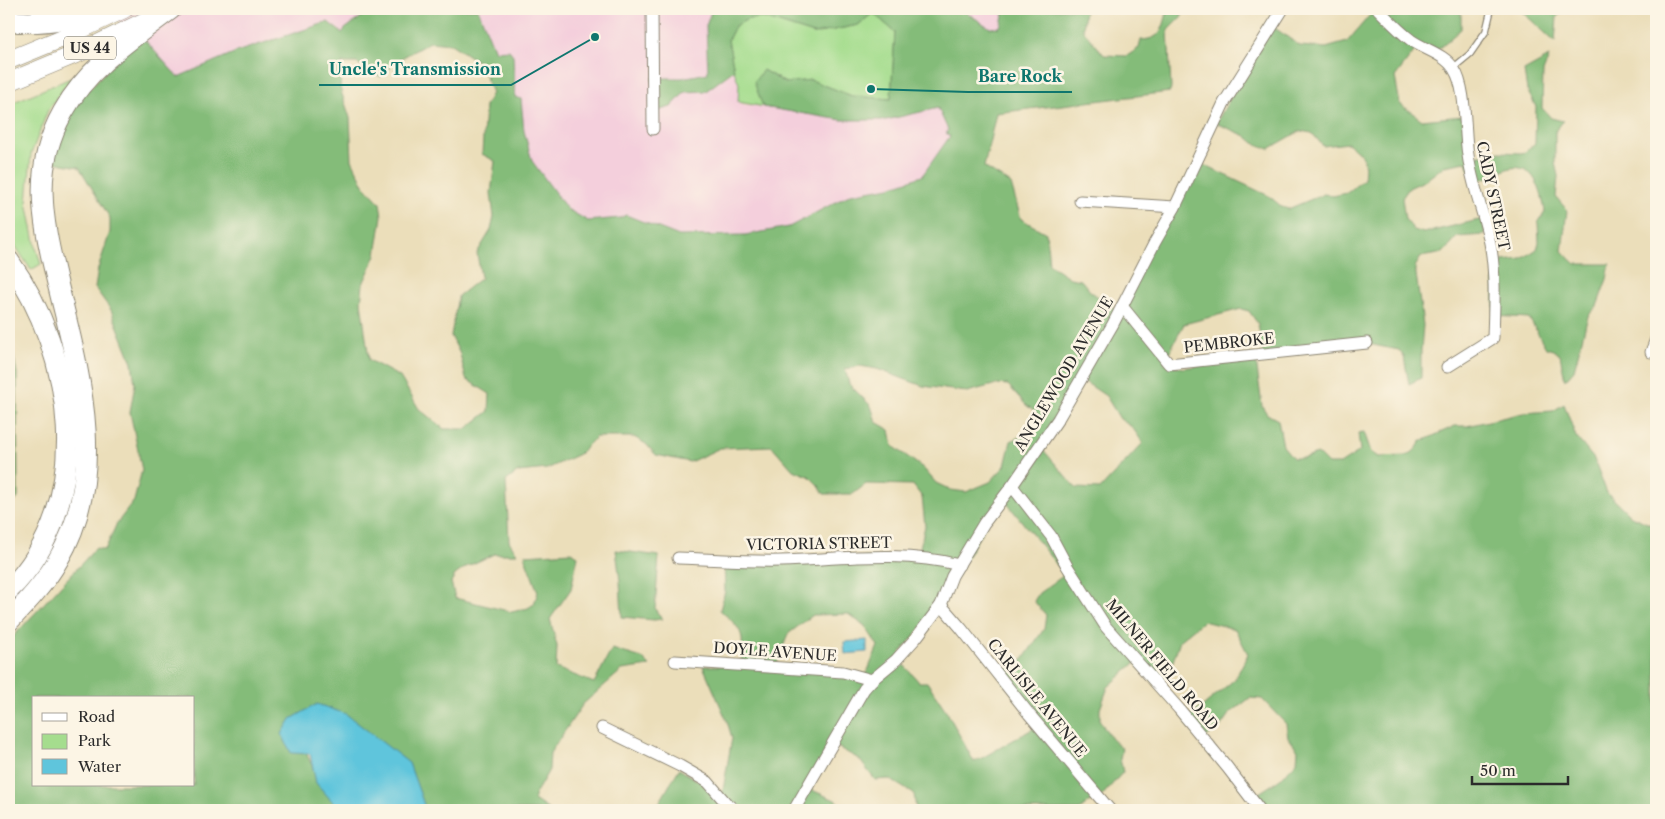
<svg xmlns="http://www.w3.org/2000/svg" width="1665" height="819" viewBox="0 0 1665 819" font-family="'Libre Caslon Text',serif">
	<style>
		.built { fill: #f4cfdc }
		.green { fill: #a5dd8e; stroke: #68845c }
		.forest { fill: #84bc79; stroke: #587452; fill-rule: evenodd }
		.water { fill: #5fc5dc; stroke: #457884 }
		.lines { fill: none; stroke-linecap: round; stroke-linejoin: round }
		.service-casing { stroke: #8b8472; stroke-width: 8 }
		.minor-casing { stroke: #8b8472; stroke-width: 13 }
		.primary-casing { stroke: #8b8472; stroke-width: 19 }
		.motorway-casing { stroke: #8b8472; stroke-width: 22 }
		.service { stroke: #fff; stroke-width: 5.5 }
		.minor { stroke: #fff; stroke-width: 11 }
		.primary { stroke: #fff; stroke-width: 18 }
		.motorway { stroke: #fff; stroke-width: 20 }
		.labels { text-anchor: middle; stroke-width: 5; stroke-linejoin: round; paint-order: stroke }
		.shield { fill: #fcf5e5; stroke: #6a6863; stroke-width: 1 }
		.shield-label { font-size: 14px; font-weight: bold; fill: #2b2b2b }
		.street-label { font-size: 15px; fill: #2b2b2b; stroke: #fcf5e5 }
		.leader { fill: none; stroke: #0f766e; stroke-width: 2 }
		.callout-dot { fill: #0f766e; stroke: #fcf5e5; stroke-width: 2 }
		.callout-label { font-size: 16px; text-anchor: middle; font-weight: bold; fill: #0f766e; stroke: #fcf5e5; stroke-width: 5; stroke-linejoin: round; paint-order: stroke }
	</style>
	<rect width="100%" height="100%" fill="#fcf5e5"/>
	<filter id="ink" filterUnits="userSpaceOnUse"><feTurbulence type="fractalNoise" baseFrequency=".02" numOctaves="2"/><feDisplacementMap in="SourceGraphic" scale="10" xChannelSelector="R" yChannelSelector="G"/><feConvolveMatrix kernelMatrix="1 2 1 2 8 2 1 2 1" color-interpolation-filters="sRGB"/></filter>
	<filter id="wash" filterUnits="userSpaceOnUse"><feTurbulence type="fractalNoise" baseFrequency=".0096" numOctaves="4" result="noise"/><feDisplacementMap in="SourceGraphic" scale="20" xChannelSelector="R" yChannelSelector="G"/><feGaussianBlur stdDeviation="1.12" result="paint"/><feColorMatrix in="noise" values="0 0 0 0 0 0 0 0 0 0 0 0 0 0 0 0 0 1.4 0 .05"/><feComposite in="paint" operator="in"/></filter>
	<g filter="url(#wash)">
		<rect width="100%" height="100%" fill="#ebdeba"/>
		<g class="built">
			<polygon points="111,9 372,9 345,29 342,34 337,28 236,52 178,77 141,37 133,42"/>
			<polygon points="478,9 712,9 706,26 708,74 682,78 652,78 671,107 685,92 706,91 734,71 739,84 738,102 742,104 842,120 886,120 938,108 951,136 922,176 890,187 851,194 789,227 745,235 679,236 626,215 621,218 588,221 567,209 532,161 515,97 513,55 509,50 495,51"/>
			<polygon points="961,9 1005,9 1000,27 990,28"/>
		</g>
		<g class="green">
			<polygon points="873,13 895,32 891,99 852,96 811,80 786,83 763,70 763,107 770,108 738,102 739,84 734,71 728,40 735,26 748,19 763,18 814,34 858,25"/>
			<polygon points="71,78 48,110 31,154 27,202 36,248 41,264 31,270 9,236 9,104"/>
		</g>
		<g class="forest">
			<path d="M372,9H478L495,51L509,50L513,55L515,97L521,99L524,131L532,161L567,209L588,221L620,218L626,215L679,236L745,235L789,227L851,194L890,187L922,176L950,136L946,133L948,130L938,108L886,120H842L763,107L754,82L763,70L785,83L811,80L852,96L891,99L895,32L873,13L858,25L814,34L763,18L748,19L735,26L728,40L734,70L706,91L685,92L671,107L657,111L652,78H682L708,73L706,26L712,9H961L990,28L1000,27L1005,9H1085L1083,30L1104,55L1127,56L1139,48L1141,40C1163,39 1163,27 1168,9H1189L1168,30L1171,88L1170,92L996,113L984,167L1011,184L1021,219L1046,233L1049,264L1070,278L1081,280L1090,291L1118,311L1197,162L1269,196L1282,207L1288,209L1324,194L1333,196L1347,193L1364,179C1366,157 1365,157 1348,143L1323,146L1312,133L1300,131L1269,149L1254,143L1246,136L1216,123L1272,26L1300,46L1326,48L1347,42L1375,9H1461V29L1437,50L1419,45L1395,77L1400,104L1422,120L1462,116L1468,157L1500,152L1521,153L1525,152L1535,143L1536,107L1527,90L1524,71L1549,57L1543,72L1542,108L1551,118L1563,121L1555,132V163L1558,176L1556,197L1567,210L1562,251L1576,264H1610L1607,279L1597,306L1588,316L1574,370L1565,380L1560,355L1553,350L1546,348L1529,318L1494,316V262L1522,259L1537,249L1539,242L1538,223L1545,212C1542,192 1534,160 1507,169C1496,174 1486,180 1473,180L1466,162L1444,166L1426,180L1409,188L1402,198L1405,219L1414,230L1424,233L1483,219L1485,235L1457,237L1443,253L1421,257L1415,267L1423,325L1421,350V378L1409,384L1404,357L1399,350L1368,344L1263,356L1258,324L1249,311L1241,309L1184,324L1164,362L1169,365L1183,368L1252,359L1256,361L1262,406L1267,414L1278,420L1283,446L1293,458H1304L1318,454L1328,464H1340L1360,451L1358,433L1364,432L1371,452L1378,457L1405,456C1412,454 1418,448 1420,442L1455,426H1467L1523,413L1553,411L1564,404L1576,437L1594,459L1607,493L1631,516L1656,527V810H1257L1250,799L1279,780L1297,762L1298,750L1288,737L1286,724L1262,699L1250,698L1229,714L1220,727L1202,740L1185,721L1235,679L1248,654L1235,629L1203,621L1180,640L1168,676L1156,685L1135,663L1108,687L1100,709V721L1112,739L1122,748L1120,759L1123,772L1100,798H1094L1080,810H916L914,794L889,779L875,780L859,759L830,743L807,788L835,800L847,810H655L679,769L722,796L732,738L727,721L703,666H741C743,633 746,633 720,610L725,591L724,562L918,556L925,526L922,497L913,485L866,484L853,494H824L819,486L809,476L793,470L772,446L720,448L690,462L656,455L646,444L634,437H596L579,454L547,469L518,472L506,481L509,541L517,554H494L466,567L455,575L451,582L455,598L512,612L528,608L534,604L538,592L525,558V555L571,552L578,556L571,589L550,619L557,646L556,668L594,683L612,649L642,658L650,666L622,670L583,704L550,753L549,770L534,796V800L549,810H423L305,750L321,786L346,810H9V641L96,548L105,550L117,523L134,501L142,470L130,412L135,384L132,362L111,310L95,288L98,269L110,232V218L79,167L47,161L61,117L141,36L178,77L236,52L328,22L342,33L345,29ZM430,42L451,44L480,63L492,93L485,106L482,154L495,161L491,193L494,217L491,230L477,253L481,278L458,296L451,336L460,354L466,379L490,394L489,411L466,429H444L419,409L400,377L369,360L361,302L363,284L376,255L382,216L380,203L364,185L352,160L350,118L340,88L342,63H357L381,77L398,60ZM860,366L877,369L923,386L967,392L997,384L1008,385L1026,405L1037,413L1041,424L1037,428L1011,441L1005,466L990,482L966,492L951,490L936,483L923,468L893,446L890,430L876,422L871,406L849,384L845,369ZM1082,380L1106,396L1120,419L1132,427L1143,443L1100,489L1076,488L1039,445ZM1001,499L1006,502L1061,570L1063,576L1039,593L1034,601L1046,615L1044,629L1024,658L998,674L1036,727L982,758L974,762L947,712L927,682H919L897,657L938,607ZM848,614L865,626L878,646L866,675L775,668L788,634L813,615ZM34,698H194V785H34Z"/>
			<polygon points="1519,9 1565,9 1557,17 1555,42"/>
			<polygon points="9,332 17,373 18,498 9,508"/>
			<polygon points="616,550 659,556 655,609 662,619 654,620 622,617 620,581"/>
		</g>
		<g class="water">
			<polygon points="867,640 867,652 845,654 844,642"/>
			<polygon points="317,704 346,714 409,763 426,810 345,810 339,809 316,783 310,754 291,753 282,734 291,719"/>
		</g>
	</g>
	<g filter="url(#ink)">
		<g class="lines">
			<defs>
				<polyline id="service" points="1453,68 1470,54 1486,31 1491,10"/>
				<g id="minor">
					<polyline points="652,9 653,129"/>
					<path d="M1378,9C1388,19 1399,31 1411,40C1425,50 1445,54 1454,69C1467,89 1464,131 1468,155C1472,185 1484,213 1490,243C1496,274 1494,306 1493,338L1447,367"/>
					<polyline points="1080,201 1175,207"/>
					<polyline points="1122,306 1169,364 1367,343"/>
					<polyline points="1651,352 1656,339"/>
					<polyline points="1012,486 1051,536 1067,566 1106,627 1179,709 1227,767 1260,810"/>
					<path d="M678,558C713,559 748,562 782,561C841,559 901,550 959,565"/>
					<polyline points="941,605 961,628 1029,714 1110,810"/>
					<polyline points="675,661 843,672 872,680"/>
					<polyline points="602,728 680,766 708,782 727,804 735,810"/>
					<polyline points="794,810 864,689 872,680 896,660 916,638 941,605 952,576 984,523 1012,486 1058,419 1113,324 1155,242 1175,207 1224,103 1283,9"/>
				</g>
				<g id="primary">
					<polyline points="9,60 65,37 124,9"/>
					<polyline points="9,82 81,52 145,21"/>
				</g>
				<g id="motorway">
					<path d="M9,21C41,25 72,19 102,9"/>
					<path d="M9,261C75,354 97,503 9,590"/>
					<path d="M9,621C27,602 45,583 58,560C110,472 78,368 56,277C42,218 32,167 63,112C88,67 131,39 171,9"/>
				</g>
			</defs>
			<use href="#service" class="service-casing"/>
			<use href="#minor" class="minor-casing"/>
			<use href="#primary" class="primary-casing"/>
			<use href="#motorway" class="motorway-casing"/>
			<use href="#service" class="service"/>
			<use href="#minor" class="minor"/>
			<use href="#primary" class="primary"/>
			<use href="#motorway" class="motorway"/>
		</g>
	</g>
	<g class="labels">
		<rect class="shield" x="64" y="36.5" width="52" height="23" rx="4"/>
		<g class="shield-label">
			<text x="90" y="53">US 44</text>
		</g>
		<g class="street-label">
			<text transform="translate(1493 196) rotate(78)" y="5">CADY STREET</text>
			<text transform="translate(1229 343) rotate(-6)" y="5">PEMBROKE</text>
			<text transform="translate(1064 374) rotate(-59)" y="5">ANGLEWOOD AVENUE</text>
			<text transform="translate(819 544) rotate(-1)" y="5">VICTORIA STREET</text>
			<text transform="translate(775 652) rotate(4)" y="5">DOYLE AVENUE</text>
			<text transform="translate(1162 665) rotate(50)" y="5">MILNER FIELD ROAD</text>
			<text transform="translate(1037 698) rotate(51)" y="5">CARLISLE AVENUE</text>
		</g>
	</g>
	<path class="leader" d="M595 37L511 85H319M871 89L968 92H1072"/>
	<g class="callout-dot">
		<circle cx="595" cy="37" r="5"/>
		<circle cx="871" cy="89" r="5"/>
	</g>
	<g class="callout-label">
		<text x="415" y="75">Uncle's Transmission</text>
		<text x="1020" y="82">Bare Rock</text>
	</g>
	<rect width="1665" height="819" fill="none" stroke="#fcf5e5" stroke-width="30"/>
	<rect x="32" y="696" width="162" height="90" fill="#fcf5e5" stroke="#a8a49b"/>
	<rect x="42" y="713" width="25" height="8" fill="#ffffff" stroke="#a8a49b"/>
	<text x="78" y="722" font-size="15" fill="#2b2b2b">Road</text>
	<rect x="42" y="734" width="25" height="15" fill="#a5dd8e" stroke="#a8a49b"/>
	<text x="78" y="746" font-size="15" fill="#2b2b2b">Park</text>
	<rect x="42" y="759" width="25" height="15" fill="#5fc5dc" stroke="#a8a49b"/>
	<text x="78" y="772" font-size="15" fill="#2b2b2b">Water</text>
	<path d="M1472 776v8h96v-8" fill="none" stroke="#2b2b2b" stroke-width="2.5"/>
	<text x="1480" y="776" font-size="15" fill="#2b2b2b" stroke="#fcf5e5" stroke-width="4" paint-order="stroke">50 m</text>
</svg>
